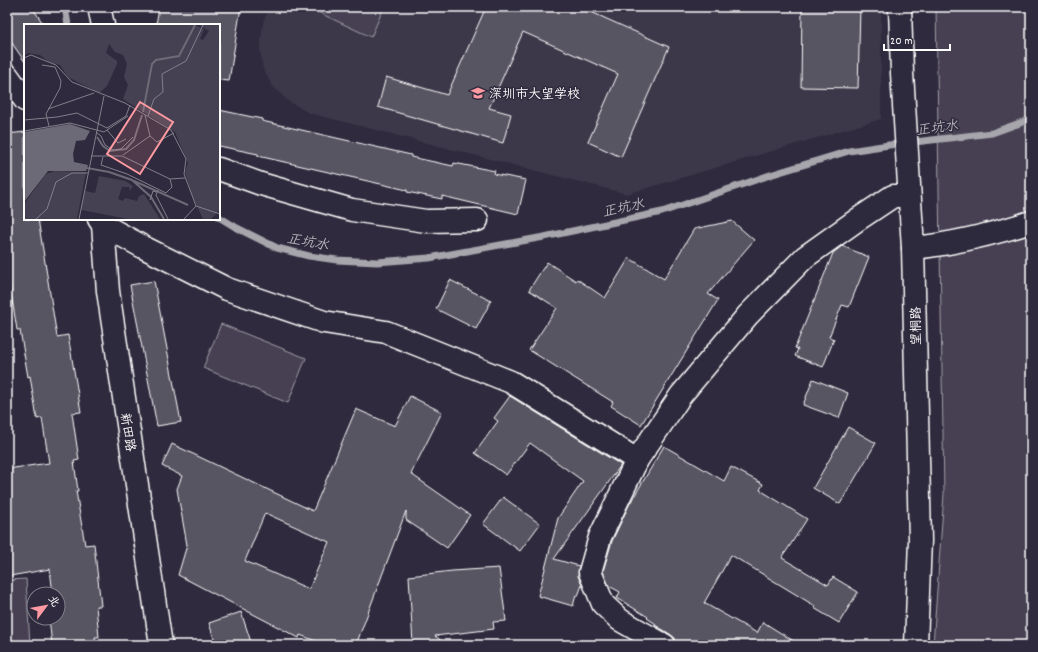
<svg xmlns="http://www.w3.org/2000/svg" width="1038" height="652" viewBox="0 0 1038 652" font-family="Dekko,'LXGW WenKai TC',sans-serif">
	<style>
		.built { fill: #3c3749 }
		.green { fill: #464152; stroke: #a2a0a8 }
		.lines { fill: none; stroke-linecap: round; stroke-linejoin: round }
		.stream { stroke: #a7a6ad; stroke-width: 7 }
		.building { fill: #595564; stroke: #fff; fill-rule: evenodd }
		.minor-casing { stroke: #fff; stroke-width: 25 }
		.major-casing { stroke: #fff; stroke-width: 25 }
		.minor { stroke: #2f2a3d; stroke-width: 22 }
		.major { stroke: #2f2a3d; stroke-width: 22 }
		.labels { text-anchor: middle; stroke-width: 3; stroke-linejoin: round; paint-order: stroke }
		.poi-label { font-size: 13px; fill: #fff; stroke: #2f2a3d; text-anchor: start }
		.street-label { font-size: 13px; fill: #fff; stroke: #2f2a3d }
		.water-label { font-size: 14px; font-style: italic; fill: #b6b4bb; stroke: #2f2a3d }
		.inset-river { fill: none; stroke: #6d6a77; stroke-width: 2 }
		.inset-road { fill: none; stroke: #827f8b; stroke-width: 1 }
		.view { fill: #ff9aa2; fill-opacity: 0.15; stroke: #ff9aa2; stroke-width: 2 }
		.inset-edge { fill: none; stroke: #fff; stroke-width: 2 }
	</style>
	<rect width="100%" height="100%" fill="#2f2a3d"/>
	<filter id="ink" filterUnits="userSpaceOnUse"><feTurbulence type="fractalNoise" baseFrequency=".025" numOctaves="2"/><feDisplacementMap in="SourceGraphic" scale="8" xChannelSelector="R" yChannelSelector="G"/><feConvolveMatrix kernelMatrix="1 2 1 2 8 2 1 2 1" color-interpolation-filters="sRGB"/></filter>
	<g filter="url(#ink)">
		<polygon class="built" points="269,7 881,7 881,119 627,194 309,113 288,101 272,85 263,69 260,50 263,23"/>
		<g class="green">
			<polygon points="307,7 384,7 371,37"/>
			<polygon points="936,7 1031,7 1031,645 933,645 944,494"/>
			<polygon points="221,324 306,358 288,403 203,368"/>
			<polygon points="26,579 30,645 7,645 7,580"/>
		</g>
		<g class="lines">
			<g class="stream">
				<polyline points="65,7 68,25"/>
				<polyline points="219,217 237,228 277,248 309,256 337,260 377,262 429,258 544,237 662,212 770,175 849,151 889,145 992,133 1031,119"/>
			</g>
		</g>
		<g class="building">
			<polygon points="7,7 32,7 44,25 25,25 25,62 7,36"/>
			<polygon points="159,7 241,7 229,81 219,80 219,25 156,25"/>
			<polygon points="486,7 580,7 669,47 621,157 588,142 618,74 523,32 489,108 511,114 503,143 378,107 386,77 447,95"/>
			<polygon points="802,7 860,7 858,88 801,87"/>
			<polygon points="219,110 262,119 262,121 411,155 411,157 453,166 454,163 495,171 494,174 526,180 518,214 442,196 442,199 407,192 407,190 258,156 258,154 219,146"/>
			<polygon points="25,132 25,219 38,219 57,337 68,335 81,412 72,413 79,460 74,461 78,491 76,491 85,545 94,544 101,606 96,606 99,637 95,637 96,645 52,645 49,618 58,618 58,594 53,594 50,569 10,576 9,570 7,571 7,469 49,463 42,418 37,419 30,376 28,377 20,330 17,330 7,267 7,134"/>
			<polygon points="732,221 754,240 708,294 718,300 641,425 611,406 613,402 529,350 557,308 529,290 547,262 576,281 577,279 605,298 629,258 664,279 694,229"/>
			<polygon points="842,246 869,257 849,307 842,305 829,337 834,339 823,367 795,356 798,349 795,348 833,253"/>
			<polygon points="450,280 491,301 476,329 436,309"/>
			<polygon points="154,281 181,422 157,426 130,285"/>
			<polygon points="813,379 848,393 839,418 803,405"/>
			<path d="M410,396L442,412L411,474L470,515L447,548L406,520V511L356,645H326L300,635L299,638L178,575L187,545L177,489L182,476L162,466L172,444L313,511L356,409L395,426ZM265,513L329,542L309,589L245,561Z"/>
			<polygon points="510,396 621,465 554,559 579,566 578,576 582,585 578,596 576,595 573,606 538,596 558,518 583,481 530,443 506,475 475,453 498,421 494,418"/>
			<polygon points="848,427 876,443 840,504 813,488"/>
			<polygon points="664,446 724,481 731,467 763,484 760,490 807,519 782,558 828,585 833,577 858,592 839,623 814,608 815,606 731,555 704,603 757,633 763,622 800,645 681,645 676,642 675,638 670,634 655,625 656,624 647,618 648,617 617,598 620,592 609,586 603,571 612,541 629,505"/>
			<polygon points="503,497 540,524 520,551 483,524"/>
			<polygon points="499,568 506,621 493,622 494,629 435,636 447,645 413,645 409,576 452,571"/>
			<polygon points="241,612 252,645 216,645 209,623"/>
		</g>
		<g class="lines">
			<defs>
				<g id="minor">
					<polyline points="99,7 103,25"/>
					<polyline points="7,75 25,100"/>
					<polyline points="219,169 261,184 352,210 426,221 477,220"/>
					<polyline points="99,219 103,225 108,291 161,645"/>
					<polyline points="103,225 145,248 227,289 324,322 386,332 511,382 637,460 681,395 748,315 805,257 857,220 893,196 909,196"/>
					<path d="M913,248C954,244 993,234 1031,222"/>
					<polyline points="637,460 600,537 590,572 603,604 620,620 664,645"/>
				</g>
				<polyline id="major" points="900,7 902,73 913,248 920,540 916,645"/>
			</defs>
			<use href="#minor" class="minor-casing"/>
			<use href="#major" class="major-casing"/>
			<use href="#minor" class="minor"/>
			<use href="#major" class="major"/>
		</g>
	</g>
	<defs>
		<symbol id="school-bare" viewBox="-9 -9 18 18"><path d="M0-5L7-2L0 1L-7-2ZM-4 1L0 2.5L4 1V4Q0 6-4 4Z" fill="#ff9aa2" stroke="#2f2a3d" stroke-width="2.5" paint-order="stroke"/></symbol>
	</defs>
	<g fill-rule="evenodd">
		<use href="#school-bare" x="468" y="83" width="20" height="20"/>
	</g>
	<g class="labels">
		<g class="poi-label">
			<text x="489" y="98">深圳市大望学校</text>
		</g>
		<g class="street-label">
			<text transform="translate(915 326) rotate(-91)" y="5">望桐路</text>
			<text transform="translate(129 432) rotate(81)" y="5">新田路</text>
		</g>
		<g class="water-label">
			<text transform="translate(937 127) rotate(-7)" y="5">正坑水</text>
			<text transform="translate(623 207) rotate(-12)" y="5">正坑水</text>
			<text transform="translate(308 241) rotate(10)" y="5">正坑水</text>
		</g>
	</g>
	<g transform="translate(24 24)">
		<rect width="196" height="196" fill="#2f2a3d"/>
		<path d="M0,1H171L180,5L176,15L179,16L185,7L175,1H196V186L187,195H179L167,169L161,148L164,139L151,108L99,75L104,61L100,53L103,40L99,31L91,28L85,20L82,29L93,37V40L83,62L75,69L44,53L36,41L25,38L16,31L4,29L0,32ZM31,147L62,148L53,195H0V180L22,150ZM75,152L101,157L109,162L106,167L105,163H98L94,175L99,177L101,174L113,177L115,172L120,170L136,195H104L57,186L61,167L71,169Z" fill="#464152"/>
		<path d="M46,100L66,107L61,116L52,117L49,130L50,138L64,141L62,147H24L0,178V108Z" fill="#6d6a77"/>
		<path class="inset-river" d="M119,88L128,40L132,36L155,32L171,1M73,113L79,122L86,127L102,125L110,116L118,91M63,144L85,148L108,156L127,173L140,195M110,157L164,181"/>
		<path class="inset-road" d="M0,34L7,31L32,41L48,58L101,79L147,106L162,135L160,150L172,182L196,190M18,41L31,43L37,57L36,64L22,90L25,102M24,85L70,69M124,92L130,75L139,68L138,50L162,37L179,1M0,96L33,93L53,89L83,104L102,92L106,81M83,106L94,119L102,115M0,107L46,99L80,108L104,92M72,108L77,112L81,121L89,126L97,125L109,113M126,112L133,118L150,109M99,131L126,112L121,91M67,132H98L146,155L161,154M79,133L77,141L103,150L142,169L148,163L146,155M134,166L132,171L144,195M126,176L129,167L132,168M12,195L23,185L32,158L48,149H64M55,195L80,72M160,195L172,182"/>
		<path class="view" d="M116,78L149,98L116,150L83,130Z"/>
		<rect width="196" height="196" class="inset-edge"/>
	</g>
	<rect width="1038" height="652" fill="none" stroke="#2f2a3d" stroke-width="24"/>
	<rect x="12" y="12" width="1014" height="628" fill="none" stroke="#fff" stroke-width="1.5" filter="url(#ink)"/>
	<g transform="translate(46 606) rotate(58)"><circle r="19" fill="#2f2a3d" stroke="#827f8b"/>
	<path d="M0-3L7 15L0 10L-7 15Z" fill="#ff9aa2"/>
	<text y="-6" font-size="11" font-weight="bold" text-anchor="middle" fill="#ffffff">北</text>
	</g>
	<path d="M884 44v6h66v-6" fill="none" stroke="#ffffff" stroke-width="2"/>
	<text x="890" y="44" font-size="12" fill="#ffffff" stroke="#2f2a3d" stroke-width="3" paint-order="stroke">20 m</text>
</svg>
